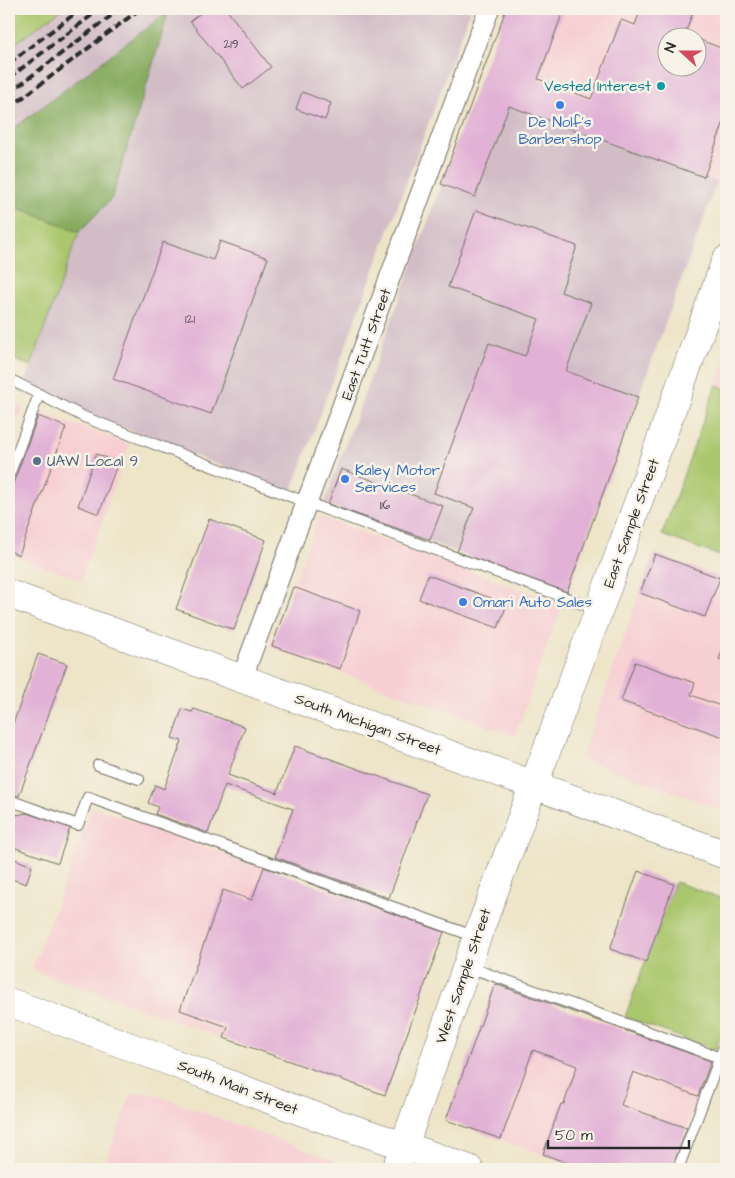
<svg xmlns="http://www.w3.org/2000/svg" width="735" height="1178" viewBox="0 0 735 1178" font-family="'Architects Daughter',sans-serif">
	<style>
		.built { fill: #f7cfd3; fill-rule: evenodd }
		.industrial { fill: #d2bdc7 }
		.green { fill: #aac76d; stroke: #6a794c }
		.forest { fill: #87ac60; stroke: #596c46 }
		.building { fill: #e2b2d6 }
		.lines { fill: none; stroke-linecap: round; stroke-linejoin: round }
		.service-casing { stroke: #6f6c62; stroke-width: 12 }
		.minor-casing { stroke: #6f6c62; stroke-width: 22 }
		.secondary-casing { stroke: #6f6c62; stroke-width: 29 }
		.primary-casing { stroke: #6f6c62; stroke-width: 29 }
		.service { stroke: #fff; stroke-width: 10 }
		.minor { stroke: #fff; stroke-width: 20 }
		.secondary { stroke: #fff; stroke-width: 28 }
		.primary { stroke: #fff; stroke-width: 28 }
		.rail { stroke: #2b2b2b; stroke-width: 4; stroke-dasharray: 8 4; stroke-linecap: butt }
		.culture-dot { fill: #0f9aa8; stroke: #f7f3e8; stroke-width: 2 }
		.shop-dot { fill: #3f7fe0; stroke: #f7f3e8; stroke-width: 2 }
		.service-dot { fill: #5c6f8a; stroke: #f7f3e8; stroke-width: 2 }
		.labels { text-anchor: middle; stroke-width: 5; stroke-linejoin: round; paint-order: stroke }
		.number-label { font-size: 12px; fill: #594d56 }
		.culture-label { font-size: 15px; fill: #0d838f; stroke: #f7f3e8; text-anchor: end }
		.shop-label { font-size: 15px; fill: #366cbe; stroke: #f7f3e8; text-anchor: start }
		.street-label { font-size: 15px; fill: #2b2b2b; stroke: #f7f3e8 }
		.service-label { font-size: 15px; fill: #4e5e75; stroke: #f7f3e8; text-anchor: start }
	</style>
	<rect width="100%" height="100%" fill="#f7f3e8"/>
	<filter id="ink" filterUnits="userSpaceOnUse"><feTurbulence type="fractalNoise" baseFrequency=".02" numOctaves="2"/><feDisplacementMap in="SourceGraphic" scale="10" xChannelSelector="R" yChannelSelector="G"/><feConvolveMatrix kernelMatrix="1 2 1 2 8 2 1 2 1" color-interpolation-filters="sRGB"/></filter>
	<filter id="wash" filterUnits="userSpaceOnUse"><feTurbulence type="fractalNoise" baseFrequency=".0096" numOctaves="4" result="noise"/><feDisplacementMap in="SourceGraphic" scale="20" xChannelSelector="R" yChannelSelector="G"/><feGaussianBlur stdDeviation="1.12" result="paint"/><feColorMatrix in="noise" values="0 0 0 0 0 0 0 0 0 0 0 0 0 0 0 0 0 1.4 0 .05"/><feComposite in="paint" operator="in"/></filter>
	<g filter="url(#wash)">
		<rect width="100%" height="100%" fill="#eee5c9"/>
		<g class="built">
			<path d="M506,9H726V155L717,182L475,93ZM668,38H698V68H668Z"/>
			<polygon points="726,358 726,389 716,385"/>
			<polygon points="9,401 23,406 9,443"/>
			<polygon points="39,412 130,444 81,580 9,554 9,492"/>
			<polygon points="319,516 562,605 515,736 270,647"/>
			<polygon points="654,553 726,579 726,811 581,759"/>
			<polygon points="93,807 445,931 385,1097 32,969"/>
			<polygon points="495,984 711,1061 672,1169 584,1169 446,1120"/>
			<polygon points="150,1093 320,1155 333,1160 340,1165 343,1169 103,1169 131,1094"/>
		</g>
		<g class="industrial">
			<polygon points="62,9 471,9 291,493 90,415 26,381 79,232 112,198 168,12 9,132 9,48"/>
			<polygon points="475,93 717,182 567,592 324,504"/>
		</g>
		<g class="green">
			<polygon points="9,9 62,9 9,48"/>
			<polygon points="9,204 79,232 31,366 9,358"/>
			<polygon points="716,385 726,389 726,558 662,535"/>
			<polygon points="676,882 726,900 726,1020 715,1050 625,1017 674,884"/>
		</g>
		<polygon class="forest" points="169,11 112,198 79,232 9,204 9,132"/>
		<g id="blocks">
			<g class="building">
				<polygon points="206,9 226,9 271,67 243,89 190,21"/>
				<polygon points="506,9 564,9 538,79 591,99 621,20 635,25 641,9 694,9 685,34 692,38 668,38 668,68 698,68 698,39 726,50 726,116 704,177 509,106 475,197 441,184"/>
				<polygon points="302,92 331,103 325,120 296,109"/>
				<polygon points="476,210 577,246 561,292 591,303 566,371 638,397 567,592 457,552 474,508 434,493 489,343 525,356 539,319 448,287"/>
				<polygon points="220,241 268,258 211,414 113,379 163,242 213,260"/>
				<polygon points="38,416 66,427 19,555 9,551 9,495"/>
				<polygon points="96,454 118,462 99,514 78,506"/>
				<polygon points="341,469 443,506 430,540 328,504"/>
				<polygon points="209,519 266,540 234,630 176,609"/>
				<polygon points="655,554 720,578 705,617 640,593"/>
				<polygon points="428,575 507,604 498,628 419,599"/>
				<polygon points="293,587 360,611 340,669 272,646"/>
				<polygon points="726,641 726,662 719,659"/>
				<polygon points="38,654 67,664 19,796 9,793 9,735"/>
				<polygon points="635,662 695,683 691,695 726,708 726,738 621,701"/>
				<polygon points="182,709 192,712 194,709 245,727 228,775 277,793 295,746 427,794 389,898 275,857 293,809 225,785 208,833 155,814 158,807 148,803 155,785 164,789 182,741 172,738"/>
				<polygon points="9,812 16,815 27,813 70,828 58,863 16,848 12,858 32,866 26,884 9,878"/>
				<polygon points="264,867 444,932 385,1095 224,1038 228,1027 180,1010 223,890 252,900"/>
				<polygon points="638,871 674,884 646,962 610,949"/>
				<polygon points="495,984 711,1061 698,1096 633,1072 621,1105 687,1128 672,1169 584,1169 543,1154 561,1104 564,1104 577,1066 533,1050 501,1139 446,1120"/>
			</g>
		</g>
	</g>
	<g filter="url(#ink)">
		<use href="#blocks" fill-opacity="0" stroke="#6f6c62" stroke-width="1"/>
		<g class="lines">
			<defs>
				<g id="service">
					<polyline points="9,379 84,417 308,503 599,610"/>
					<polyline points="9,475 39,394"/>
					<polyline points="98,765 139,779"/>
					<polyline points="9,800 78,825 88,797 476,937"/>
					<polyline points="469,967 726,1060"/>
					<polyline points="678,1169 726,1041"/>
				</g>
				<polyline id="minor" points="242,678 489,9"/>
				<polyline id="secondary" points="9,1002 142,1051 300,1111 405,1146 469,1169"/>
				<g id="primary">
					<polyline points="9,594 726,855"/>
					<polyline points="396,1169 477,937 599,610 726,260"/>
				</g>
			</defs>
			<use href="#service" class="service-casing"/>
			<use href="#minor" class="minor-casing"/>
			<use href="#secondary" class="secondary-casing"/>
			<use href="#primary" class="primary-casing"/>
			<use href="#service" class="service"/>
			<use href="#minor" class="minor"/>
			<use href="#secondary" class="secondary"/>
			<use href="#primary" class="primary"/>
			<g class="rail">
				<polyline points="9,63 81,9"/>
				<polyline points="9,78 100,9"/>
				<polyline points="9,93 120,9"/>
				<polyline points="9,108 140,9"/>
			</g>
		</g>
	</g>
	<circle class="culture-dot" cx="661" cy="86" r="5"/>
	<g class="shop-dot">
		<circle cx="560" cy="105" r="5"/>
		<circle cx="345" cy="479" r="5"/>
		<circle cx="463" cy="602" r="5"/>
	</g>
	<circle class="service-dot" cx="37" cy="461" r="5"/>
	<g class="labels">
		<g class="number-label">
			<text x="231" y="48">219</text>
			<text x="190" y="323">121</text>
			<text x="385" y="509">116</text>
		</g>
		<g class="culture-label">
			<text x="651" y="91">Vested Interest</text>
		</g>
		<g class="shop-label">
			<text x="560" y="127" text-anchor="middle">De Nolf's<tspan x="560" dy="17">Barbershop</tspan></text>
			<text x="355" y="475">Kaley Motor<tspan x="355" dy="17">Services</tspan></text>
			<text x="473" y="607">Omari Auto Sales</text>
		</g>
		<g class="street-label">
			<text transform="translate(366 344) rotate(-70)" y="5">East Tutt Street</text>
			<text transform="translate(631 523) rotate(-70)" y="5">East Sample Street</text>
			<text transform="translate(368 724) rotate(20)" y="5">South Michigan Street</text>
			<text transform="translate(463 976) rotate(-71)" y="5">West Sample Street</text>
			<text transform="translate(238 1087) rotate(21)" y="5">South Main Street</text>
		</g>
		<g class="service-label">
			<text x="47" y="466">UAW Local 9</text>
		</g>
	</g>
	<rect width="735" height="1178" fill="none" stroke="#f7f3e8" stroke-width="30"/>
	<g transform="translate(682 52) rotate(291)"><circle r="24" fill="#f7f3e8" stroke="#a5a39c"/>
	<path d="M0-4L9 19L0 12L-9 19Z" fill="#d1495b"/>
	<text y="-8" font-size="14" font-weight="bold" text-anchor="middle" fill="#2b2b2b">N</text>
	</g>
	<path d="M548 1140v8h141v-8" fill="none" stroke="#2b2b2b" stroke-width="2.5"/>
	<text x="555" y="1140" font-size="15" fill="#2b2b2b" stroke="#f7f3e8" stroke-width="4" paint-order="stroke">50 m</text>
</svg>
